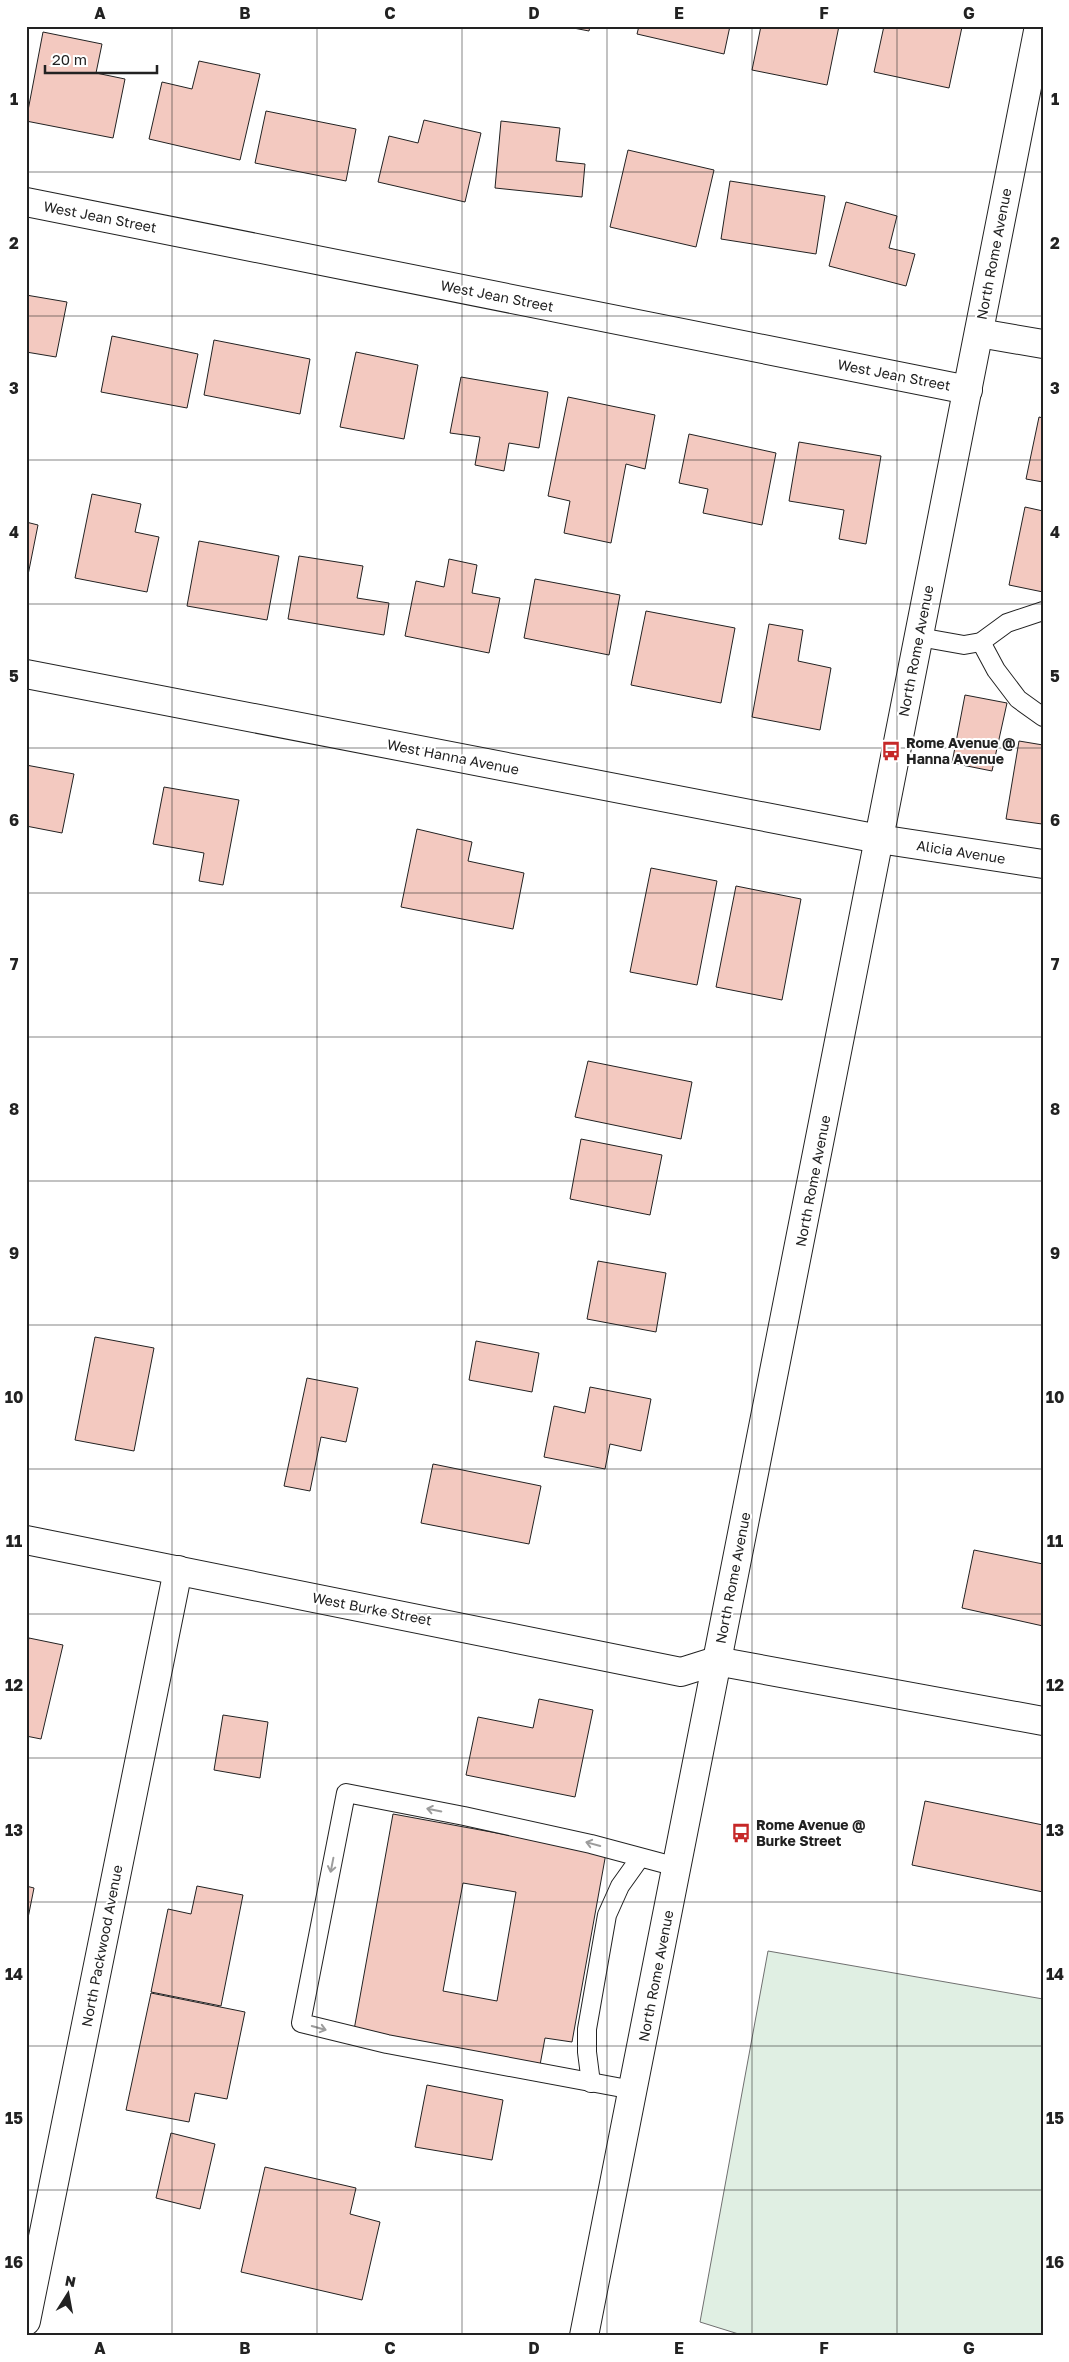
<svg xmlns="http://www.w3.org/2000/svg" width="1069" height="2362" viewBox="0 0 1069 2362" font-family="'Golos Text',sans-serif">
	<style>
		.green { fill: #e0efe3; stroke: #6f6f6f }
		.building { fill: #f3c9c0; stroke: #222; fill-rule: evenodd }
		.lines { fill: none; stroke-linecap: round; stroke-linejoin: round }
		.service-casing { stroke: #222; stroke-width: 20 }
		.minor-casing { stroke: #222; stroke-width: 30 }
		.tertiary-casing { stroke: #222; stroke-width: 30 }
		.service { stroke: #fff; stroke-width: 18 }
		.minor { stroke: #fff; stroke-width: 28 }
		.tertiary { stroke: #fff; stroke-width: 28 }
		.oneway { stroke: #9c9c9c }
		.grid { fill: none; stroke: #222; stroke-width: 1; stroke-opacity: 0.55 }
		.labels { text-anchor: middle; stroke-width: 4; stroke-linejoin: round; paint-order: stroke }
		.street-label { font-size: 14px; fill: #222; stroke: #fff }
		.poi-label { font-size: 14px; font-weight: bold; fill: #222; stroke: #fff; text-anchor: start }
		.neatline { fill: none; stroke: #222; stroke-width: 2 }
		.grid-label { font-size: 16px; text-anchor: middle; font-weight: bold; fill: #222 }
	</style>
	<rect width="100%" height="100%" fill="#fff"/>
	<polygon class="green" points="768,1951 1043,1999 1043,2336 745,2336 700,2322"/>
	<g class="building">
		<polygon points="563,26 590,26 589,31"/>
		<polygon points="639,26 730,26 724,54 637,34"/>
		<polygon points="761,26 839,26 827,85 752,70"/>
		<polygon points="884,26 962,27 949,88 874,72"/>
		<polygon points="43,32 102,44 96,73 125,79 113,138 26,121"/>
		<polygon points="199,61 260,74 240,160 149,139 162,82 192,89"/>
		<polygon points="266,111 356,129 346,181 255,163"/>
		<polygon points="424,120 481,133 465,202 378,182 389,136 418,143"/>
		<polygon points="501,121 560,128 556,161 585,164 582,197 495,188"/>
		<polygon points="628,150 714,170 696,247 610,227"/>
		<polygon points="730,181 825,196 816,254 721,239"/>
		<polygon points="846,202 897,216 889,248 915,254 906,286 829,266"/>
		<polygon points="26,295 67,302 56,357 26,352"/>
		<polygon points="112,336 198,354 187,408 101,392"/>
		<polygon points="214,340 310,359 300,414 204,395"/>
		<polygon points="356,352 418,365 404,439 340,427"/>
		<polygon points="461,377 548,392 539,448 509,443 504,471 475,465 480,437 450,433"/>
		<polygon points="568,397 655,415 645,469 626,464 611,543 564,533 570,501 548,496"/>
		<polygon points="1039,417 1043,418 1043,482 1026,479"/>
		<polygon points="689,434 776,453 762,525 703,513 708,489 679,483"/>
		<polygon points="799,442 881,456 866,544 839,539 844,510 789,501"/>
		<polygon points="92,494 141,504 135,532 159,537 147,592 75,578"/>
		<polygon points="1025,507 1043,511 1043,592 1009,585"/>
		<polygon points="26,522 38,525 28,575 26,575"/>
		<polygon points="199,541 279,556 267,620 187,606"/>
		<polygon points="299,556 363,566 357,598 389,603 384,635 288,619"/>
		<polygon points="449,559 477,565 472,593 500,598 489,653 405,636 416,581 444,587"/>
		<polygon points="535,579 620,595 609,655 524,638"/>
		<polygon points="646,611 735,628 721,703 631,685"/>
		<polygon points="769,624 803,630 798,661 831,668 820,730 752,717"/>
		<polygon points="965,695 1007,703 992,771 952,763"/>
		<polygon points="1019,741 1043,745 1042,824 1006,819"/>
		<polygon points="26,765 74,774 62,833 26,826"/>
		<polygon points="164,787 239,800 223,885 199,881 204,853 153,844"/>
		<polygon points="417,829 472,842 468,861 524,873 513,929 401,907"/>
		<polygon points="651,868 717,881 697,985 630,972"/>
		<polygon points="736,886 801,899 782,1000 716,987"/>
		<polygon points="588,1061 692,1082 681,1139 575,1117"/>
		<polygon points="581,1139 662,1155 650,1215 570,1199"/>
		<polygon points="598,1261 666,1273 656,1332 587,1319"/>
		<polygon points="95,1337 154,1348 134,1451 75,1440"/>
		<polygon points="476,1341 539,1353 532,1392 469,1380"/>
		<polygon points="307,1378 358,1388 346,1442 321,1437 310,1491 284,1486"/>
		<polygon points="590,1387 651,1399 641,1451 610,1444 605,1469 544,1457 554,1406 585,1413"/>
		<polygon points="433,1464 541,1486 529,1544 421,1523"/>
		<polygon points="974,1550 1043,1564 1043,1626 962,1608"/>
		<polygon points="29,1638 63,1645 41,1739 26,1736 26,1649"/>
		<polygon points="539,1699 593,1710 575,1797 466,1775 478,1717 533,1728"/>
		<polygon points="223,1715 268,1722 260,1778 214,1770"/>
		<polygon points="925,1801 1043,1825 1043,1892 912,1865"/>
		<path d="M393,1814L606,1853L572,2042L545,2038L540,2065L354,2030ZM463,1883L516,1892L497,2001L443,1991Z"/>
		<polygon points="26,1886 34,1888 26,1928"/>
		<polygon points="197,1886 243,1895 221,2006 151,1992 168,1909 191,1914"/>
		<polygon points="151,1993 245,2012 227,2099 195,2093 189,2122 126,2110"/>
		<polygon points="427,2085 503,2100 492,2160 415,2147"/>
		<polygon points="171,2133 215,2144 200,2209 156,2198"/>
		<polygon points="265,2167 356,2188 350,2214 380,2222 362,2300 241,2272"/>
	</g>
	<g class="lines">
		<defs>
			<g id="service">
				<polyline points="919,637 964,645 981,642 1007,623 1043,611"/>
				<polyline points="981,642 996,670 1018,699 1043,717"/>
				<polyline points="591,2083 587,2052 587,2029 607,1915 620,1886 640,1858"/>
				<polyline points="633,2090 387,2044 301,2023 346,1793 464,1816 591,1844 677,1867"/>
			</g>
			<g id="minor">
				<polyline points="26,202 968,390"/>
				<polyline points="979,333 1043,344"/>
				<polyline points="26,674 879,839 1043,864"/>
				<polyline points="26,1540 681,1672 716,1661 1043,1721"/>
				<polyline points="26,2321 178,1570"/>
			</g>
			<polyline id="tertiary" points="584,2336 1039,26"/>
		</defs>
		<use href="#service" class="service-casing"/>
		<use href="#minor" class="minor-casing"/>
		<use href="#tertiary" class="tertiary-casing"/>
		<use href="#service" class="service"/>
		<use href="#minor" class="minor"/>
		<use href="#tertiary" class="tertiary"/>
	</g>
	<defs><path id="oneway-shaft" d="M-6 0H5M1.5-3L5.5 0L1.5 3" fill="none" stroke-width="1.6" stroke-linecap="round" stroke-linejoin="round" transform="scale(1.25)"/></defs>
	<g class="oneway">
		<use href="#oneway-shaft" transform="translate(434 1810) rotate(-169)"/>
		<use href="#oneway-shaft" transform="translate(593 1844) rotate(-165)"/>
		<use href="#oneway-shaft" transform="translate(332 1865) rotate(101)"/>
		<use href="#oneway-shaft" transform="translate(319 2028) rotate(16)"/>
	</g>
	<path class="grid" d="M172,26V2336M317,26V2336M462,26V2336M607,26V2336M752,26V2336M897,26V2336M26,172H1043M26,316H1043M26,460H1043M26,604H1043M26,748H1043M26,893H1043M26,1037H1043M26,1181H1043M26,1325H1043M26,1469H1043M26,1614H1043M26,1758H1043M26,1902H1043M26,2046H1043M26,2190H1043"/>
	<defs>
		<symbol id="bus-bare" viewBox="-9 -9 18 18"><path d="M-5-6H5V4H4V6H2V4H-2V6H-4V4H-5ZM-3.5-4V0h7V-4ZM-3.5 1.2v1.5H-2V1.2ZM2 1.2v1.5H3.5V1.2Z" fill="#c62828" stroke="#fff" stroke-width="2.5" paint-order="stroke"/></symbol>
	</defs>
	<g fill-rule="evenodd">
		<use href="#bus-bare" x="877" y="737" width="28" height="28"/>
		<use href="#bus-bare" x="727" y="1819" width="28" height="28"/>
	</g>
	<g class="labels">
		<g class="street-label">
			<text transform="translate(100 217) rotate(11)" y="5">West Jean Street</text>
			<text transform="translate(994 254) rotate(-79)" y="5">North Rome Avenue</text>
			<text transform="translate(497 296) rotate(11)" y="5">West Jean Street</text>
			<text transform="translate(894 375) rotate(11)" y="5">West Jean Street</text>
			<text transform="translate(916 651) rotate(-79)" y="5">North Rome Avenue</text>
			<text transform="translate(453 757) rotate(11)" y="5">West Hanna Avenue</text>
			<text transform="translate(961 852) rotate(9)" y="5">Alicia Avenue</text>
			<text transform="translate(813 1181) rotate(-79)" y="5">North Rome Avenue</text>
			<text transform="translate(733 1578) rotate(-79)" y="5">North Rome Avenue</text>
			<text transform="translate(372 1609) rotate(11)" y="5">West Burke Street</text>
			<text transform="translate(102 1946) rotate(-79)" y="5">North Packwood Avenue</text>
			<text transform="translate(656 1976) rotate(-79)" y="5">North Rome Avenue</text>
		</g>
		<g class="poi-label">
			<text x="906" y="748">Rome Avenue @<tspan x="906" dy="16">Hanna Avenue</tspan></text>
			<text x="756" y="1830">Rome Avenue @<tspan x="756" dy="16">Burke Street</tspan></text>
		</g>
	</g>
	<rect width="1069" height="2362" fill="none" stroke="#ffffff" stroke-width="55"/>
	<g transform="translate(68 2294) rotate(11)" stroke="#ffffff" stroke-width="4" paint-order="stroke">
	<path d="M0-4L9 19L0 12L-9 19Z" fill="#222222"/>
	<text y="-8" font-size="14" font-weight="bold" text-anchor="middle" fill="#222222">N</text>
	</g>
	<path d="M45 65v8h112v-8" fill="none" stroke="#222222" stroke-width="2.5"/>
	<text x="52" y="65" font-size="15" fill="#222222" stroke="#ffffff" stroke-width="4" paint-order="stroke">20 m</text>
	<rect x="28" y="28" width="1014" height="2306" class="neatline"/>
	<g class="grid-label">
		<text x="100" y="19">A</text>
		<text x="245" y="19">B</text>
		<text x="390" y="19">C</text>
		<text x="534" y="19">D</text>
		<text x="679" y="19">E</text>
		<text x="824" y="19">F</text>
		<text x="969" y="19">G</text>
		<text x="14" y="105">1</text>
		<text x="1055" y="105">1</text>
		<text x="14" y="249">2</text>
		<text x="1055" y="249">2</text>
		<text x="14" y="394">3</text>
		<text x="1055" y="394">3</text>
		<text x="14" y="538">4</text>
		<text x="1055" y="538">4</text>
		<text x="14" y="682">5</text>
		<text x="1055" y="682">5</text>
		<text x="14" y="826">6</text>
		<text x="1055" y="826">6</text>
		<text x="14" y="970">7</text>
		<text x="1055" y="970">7</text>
		<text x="14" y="1115">8</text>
		<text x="1055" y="1115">8</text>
		<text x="14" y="1259">9</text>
		<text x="1055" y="1259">9</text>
		<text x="14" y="1403">10</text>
		<text x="1055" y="1403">10</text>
		<text x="14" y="1547">11</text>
		<text x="1055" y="1547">11</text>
		<text x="14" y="1691">12</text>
		<text x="1055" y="1691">12</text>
		<text x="14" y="1836">13</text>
		<text x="1055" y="1836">13</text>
		<text x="14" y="1980">14</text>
		<text x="1055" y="1980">14</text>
		<text x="14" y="2124">15</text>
		<text x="1055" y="2124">15</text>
		<text x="14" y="2268">16</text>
		<text x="1055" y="2268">16</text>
		<text x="100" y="2354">A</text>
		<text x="245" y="2354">B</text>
		<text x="390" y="2354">C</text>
		<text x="534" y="2354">D</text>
		<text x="679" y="2354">E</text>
		<text x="824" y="2354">F</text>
		<text x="969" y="2354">G</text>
	</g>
</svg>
